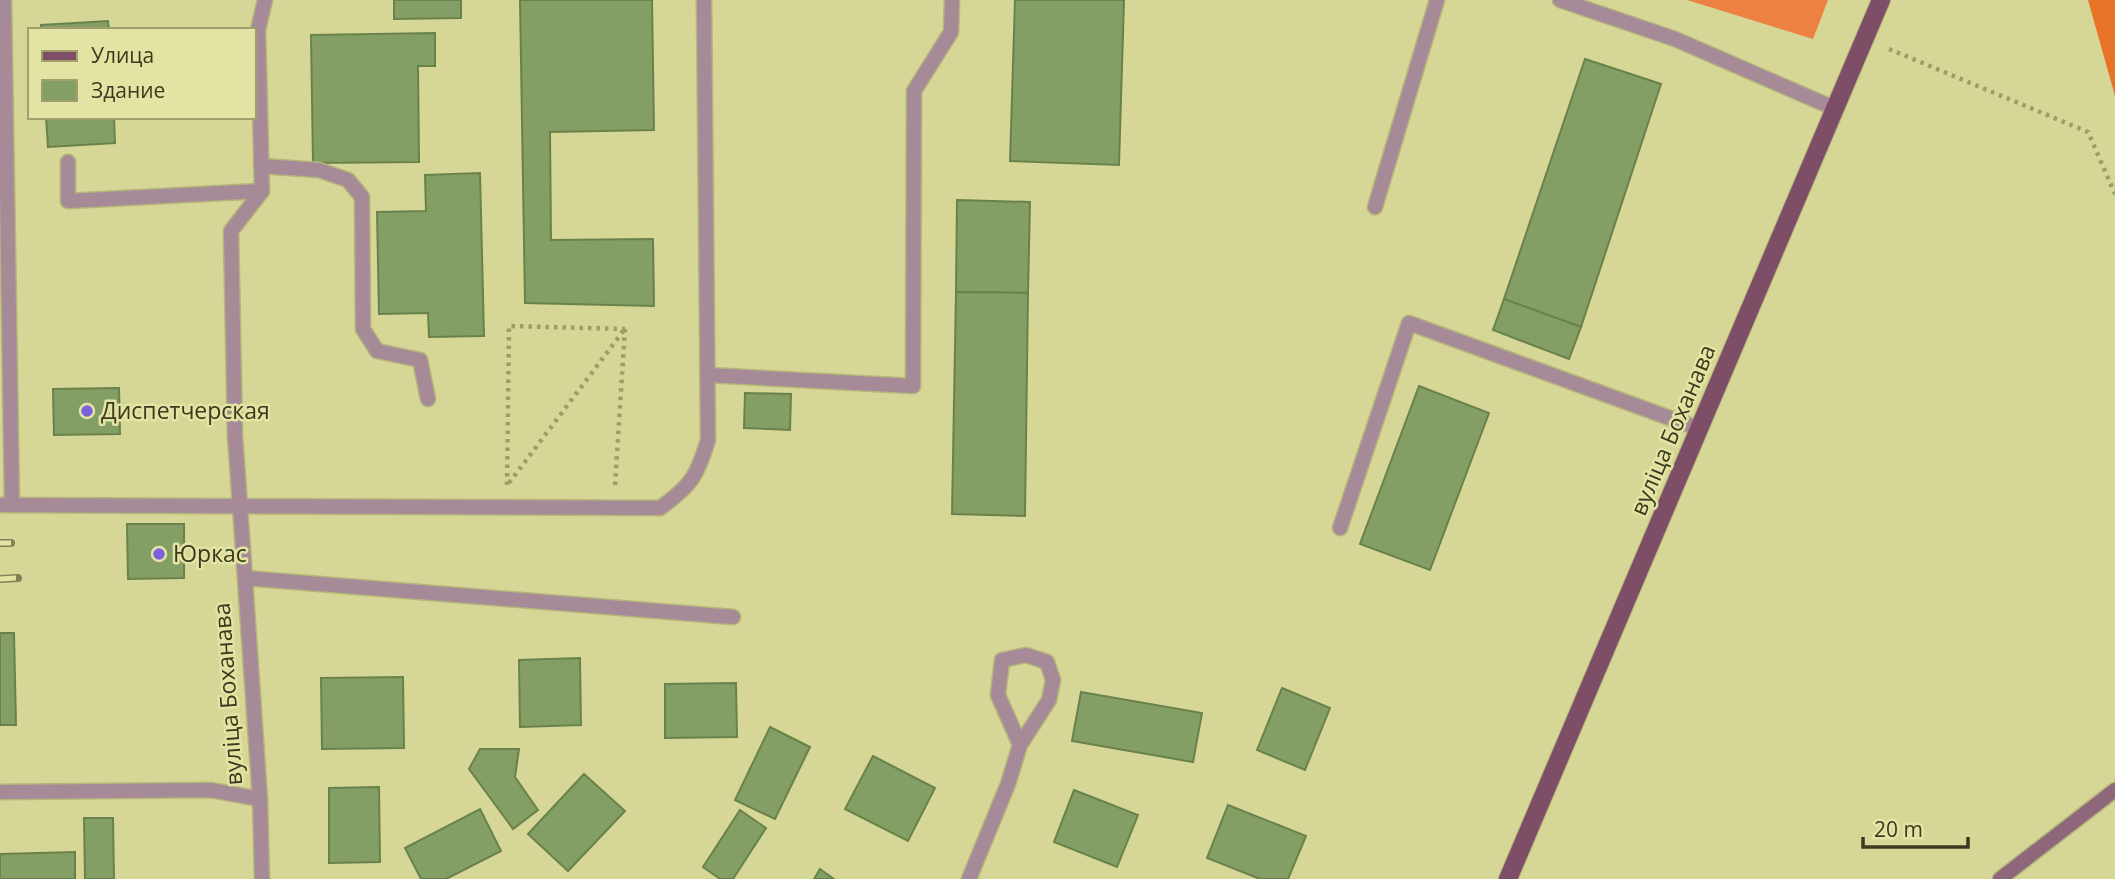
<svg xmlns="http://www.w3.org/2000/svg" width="2115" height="879" viewBox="0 0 2115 879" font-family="'Open Sans',sans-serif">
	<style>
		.green { fill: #ec8142 }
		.forest { fill: #e87225 }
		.building { fill: #849f66; stroke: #69824b; stroke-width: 2 }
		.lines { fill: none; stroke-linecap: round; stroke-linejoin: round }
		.lane-casing { stroke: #b4b47c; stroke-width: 17 }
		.street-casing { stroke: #b4b47c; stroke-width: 17 }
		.secondary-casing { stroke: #b4b47c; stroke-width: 17 }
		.primary-casing { stroke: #b4b47c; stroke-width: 20 }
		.path { stroke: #9d9d6a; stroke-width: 4.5; stroke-dasharray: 3.5 5; stroke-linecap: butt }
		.lane { stroke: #a68a97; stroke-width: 14 }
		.street { stroke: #a68a97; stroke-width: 14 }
		.secondary { stroke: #8f677a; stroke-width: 14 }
		.primary { stroke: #7e4e66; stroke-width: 18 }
		.rail-casing { stroke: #828256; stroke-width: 8 }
		.rail { stroke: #e3e4a3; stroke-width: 5; stroke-dasharray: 16; stroke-linecap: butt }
		.poi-dot { fill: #7b62dd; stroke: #e3e4a3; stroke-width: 2.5 }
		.labels { text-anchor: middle; stroke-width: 5; stroke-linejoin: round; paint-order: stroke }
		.poi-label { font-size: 23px; fill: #3a3a1f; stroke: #e3e4a3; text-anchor: start }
		.street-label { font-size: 23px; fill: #3a3a1f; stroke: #e3e4a3 }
	</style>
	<rect width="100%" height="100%" fill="#d6d796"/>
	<polygon class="green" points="1687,0 1828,0 1813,39"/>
	<polygon class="forest" points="2088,0 2115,0 2115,96"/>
	<g class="building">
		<polygon points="394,0 461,0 461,18 394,19"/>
		<polygon points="520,0 652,0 654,130 550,132 551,240 653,239 654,306 525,303"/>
		<polygon points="1015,0 1124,0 1119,165 1010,161"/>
		<polygon points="108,21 109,30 41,30 41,25"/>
		<polygon points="435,33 435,66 418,66 419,162 313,163 311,35"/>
		<polygon points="1585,59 1661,84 1581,327 1504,299"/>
		<polygon points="46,117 114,117 115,143 48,147"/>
		<polygon points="480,173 484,336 429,337 428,313 379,314 377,212 426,211 425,175"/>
		<polygon points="957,200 1030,202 1028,293 956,292"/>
		<polygon points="956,292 1028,293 1025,516 952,514"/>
		<polygon points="1504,299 1581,327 1569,359 1493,330"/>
		<polygon points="1419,386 1489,413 1430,570 1360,544"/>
		<polygon points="119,388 120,434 54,435 53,389"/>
		<polygon points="745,393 791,394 790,430 744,428"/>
		<polygon points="127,524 184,524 184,578 128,579"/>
		<polygon points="0,633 14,633 16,725 0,725"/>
		<polygon points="580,658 581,725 520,727 519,660"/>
		<polygon points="403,677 404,748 322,749 321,678"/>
		<polygon points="736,683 737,737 665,738 665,684"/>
		<polygon points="1282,688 1330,708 1305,770 1257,750"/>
		<polygon points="1081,692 1202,713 1193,762 1072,741"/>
		<polygon points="770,727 810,747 775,819 735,800"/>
		<polygon points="480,749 519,749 515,777 538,810 513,829 469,769"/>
		<polygon points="873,756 935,788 908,841 845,809"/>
		<polygon points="584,774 625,811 568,871 528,834"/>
		<polygon points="379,787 380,862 329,863 329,788"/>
		<polygon points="1074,790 1138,815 1117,867 1054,842"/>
		<polygon points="1228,805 1306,836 1288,879 1260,879 1207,858"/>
		<polygon points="480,809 501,851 446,879 421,879 405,848"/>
		<polygon points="740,810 766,828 733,879 720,879 703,867"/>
		<polygon points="84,818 113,818 114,879 85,879"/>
		<polygon points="75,852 75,879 0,879 0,854"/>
		<polygon points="820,869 834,879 814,879"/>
	</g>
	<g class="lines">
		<defs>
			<g id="lane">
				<polyline points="4,0 12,505"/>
				<polyline points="1560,0 1675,39 1836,109"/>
				<polyline points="68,162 68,201 262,191"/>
				<polyline points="261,166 319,170 348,180 362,197 363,329 377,351 420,360 428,399"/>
				<polyline points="1375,207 1437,0"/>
				<polyline points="708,375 913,386 914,91 951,32 952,0"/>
				<path d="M0,505L660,508C691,486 697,476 708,440L704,0"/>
				<polyline points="240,506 235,436 231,231 262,191 258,30 265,0"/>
				<polyline points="1340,528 1409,323 1700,429"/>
				<polyline points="245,578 733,617"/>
				<polyline points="0,792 211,790 260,799"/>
			</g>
			<g id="street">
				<polyline points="240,506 260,799 262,879"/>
				<polyline points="969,879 1008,784 1020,745 1049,700 1053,680 1047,662 1026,655 1002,660 998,695 1020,745"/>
			</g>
			<polyline id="secondary" points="2000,879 2115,790"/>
			<polyline id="primary" points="1508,879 1881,0"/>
		</defs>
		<use href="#lane" class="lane-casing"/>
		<use href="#street" class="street-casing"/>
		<use href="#secondary" class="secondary-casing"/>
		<use href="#primary" class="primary-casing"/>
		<g class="path">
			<polyline points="1889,49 2088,132 2115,194"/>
			<polyline points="509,483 624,330"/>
			<polyline points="507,485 509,326 625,329"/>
			<polyline points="615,485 625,329"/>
		</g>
		<use href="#lane" class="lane"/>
		<use href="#street" class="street"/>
		<use href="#secondary" class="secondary"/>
		<use href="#primary" class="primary"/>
		<defs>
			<g id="rail">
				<polyline points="0,543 11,543"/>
				<polyline points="0,579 18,578"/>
			</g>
		</defs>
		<use href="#rail" class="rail-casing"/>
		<use href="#rail" class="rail"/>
	</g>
	<g class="poi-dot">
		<circle cx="87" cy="411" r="7"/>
		<circle cx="159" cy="554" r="7"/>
	</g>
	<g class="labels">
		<g class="poi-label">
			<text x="101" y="419">Диспетчерская</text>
			<text x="173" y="562">Юркас</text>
		</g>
		<g class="street-label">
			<text transform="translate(1673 430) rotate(-67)" y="8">вуліца Боханава</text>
			<text transform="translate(228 694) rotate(-94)" y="8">вуліца Боханава</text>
		</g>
	</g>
	<rect x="28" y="28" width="228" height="91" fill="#e3e4a3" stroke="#9fa06e" stroke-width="2"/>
	<rect x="42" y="51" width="35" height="10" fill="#7e4e66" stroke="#9fa06e" stroke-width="2"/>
	<text x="91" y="63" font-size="21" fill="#3a3a1f">Улица</text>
	<rect x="42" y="80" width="35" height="21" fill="#849f66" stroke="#9fa06e" stroke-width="2"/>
	<text x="91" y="98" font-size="21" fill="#3a3a1f">Здание</text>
	<path d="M1863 837v10h105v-10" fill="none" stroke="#3a3a1f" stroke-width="3.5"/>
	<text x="1874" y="837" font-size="21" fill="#3a3a1f" stroke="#e3e4a3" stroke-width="5" paint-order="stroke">20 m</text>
</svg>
